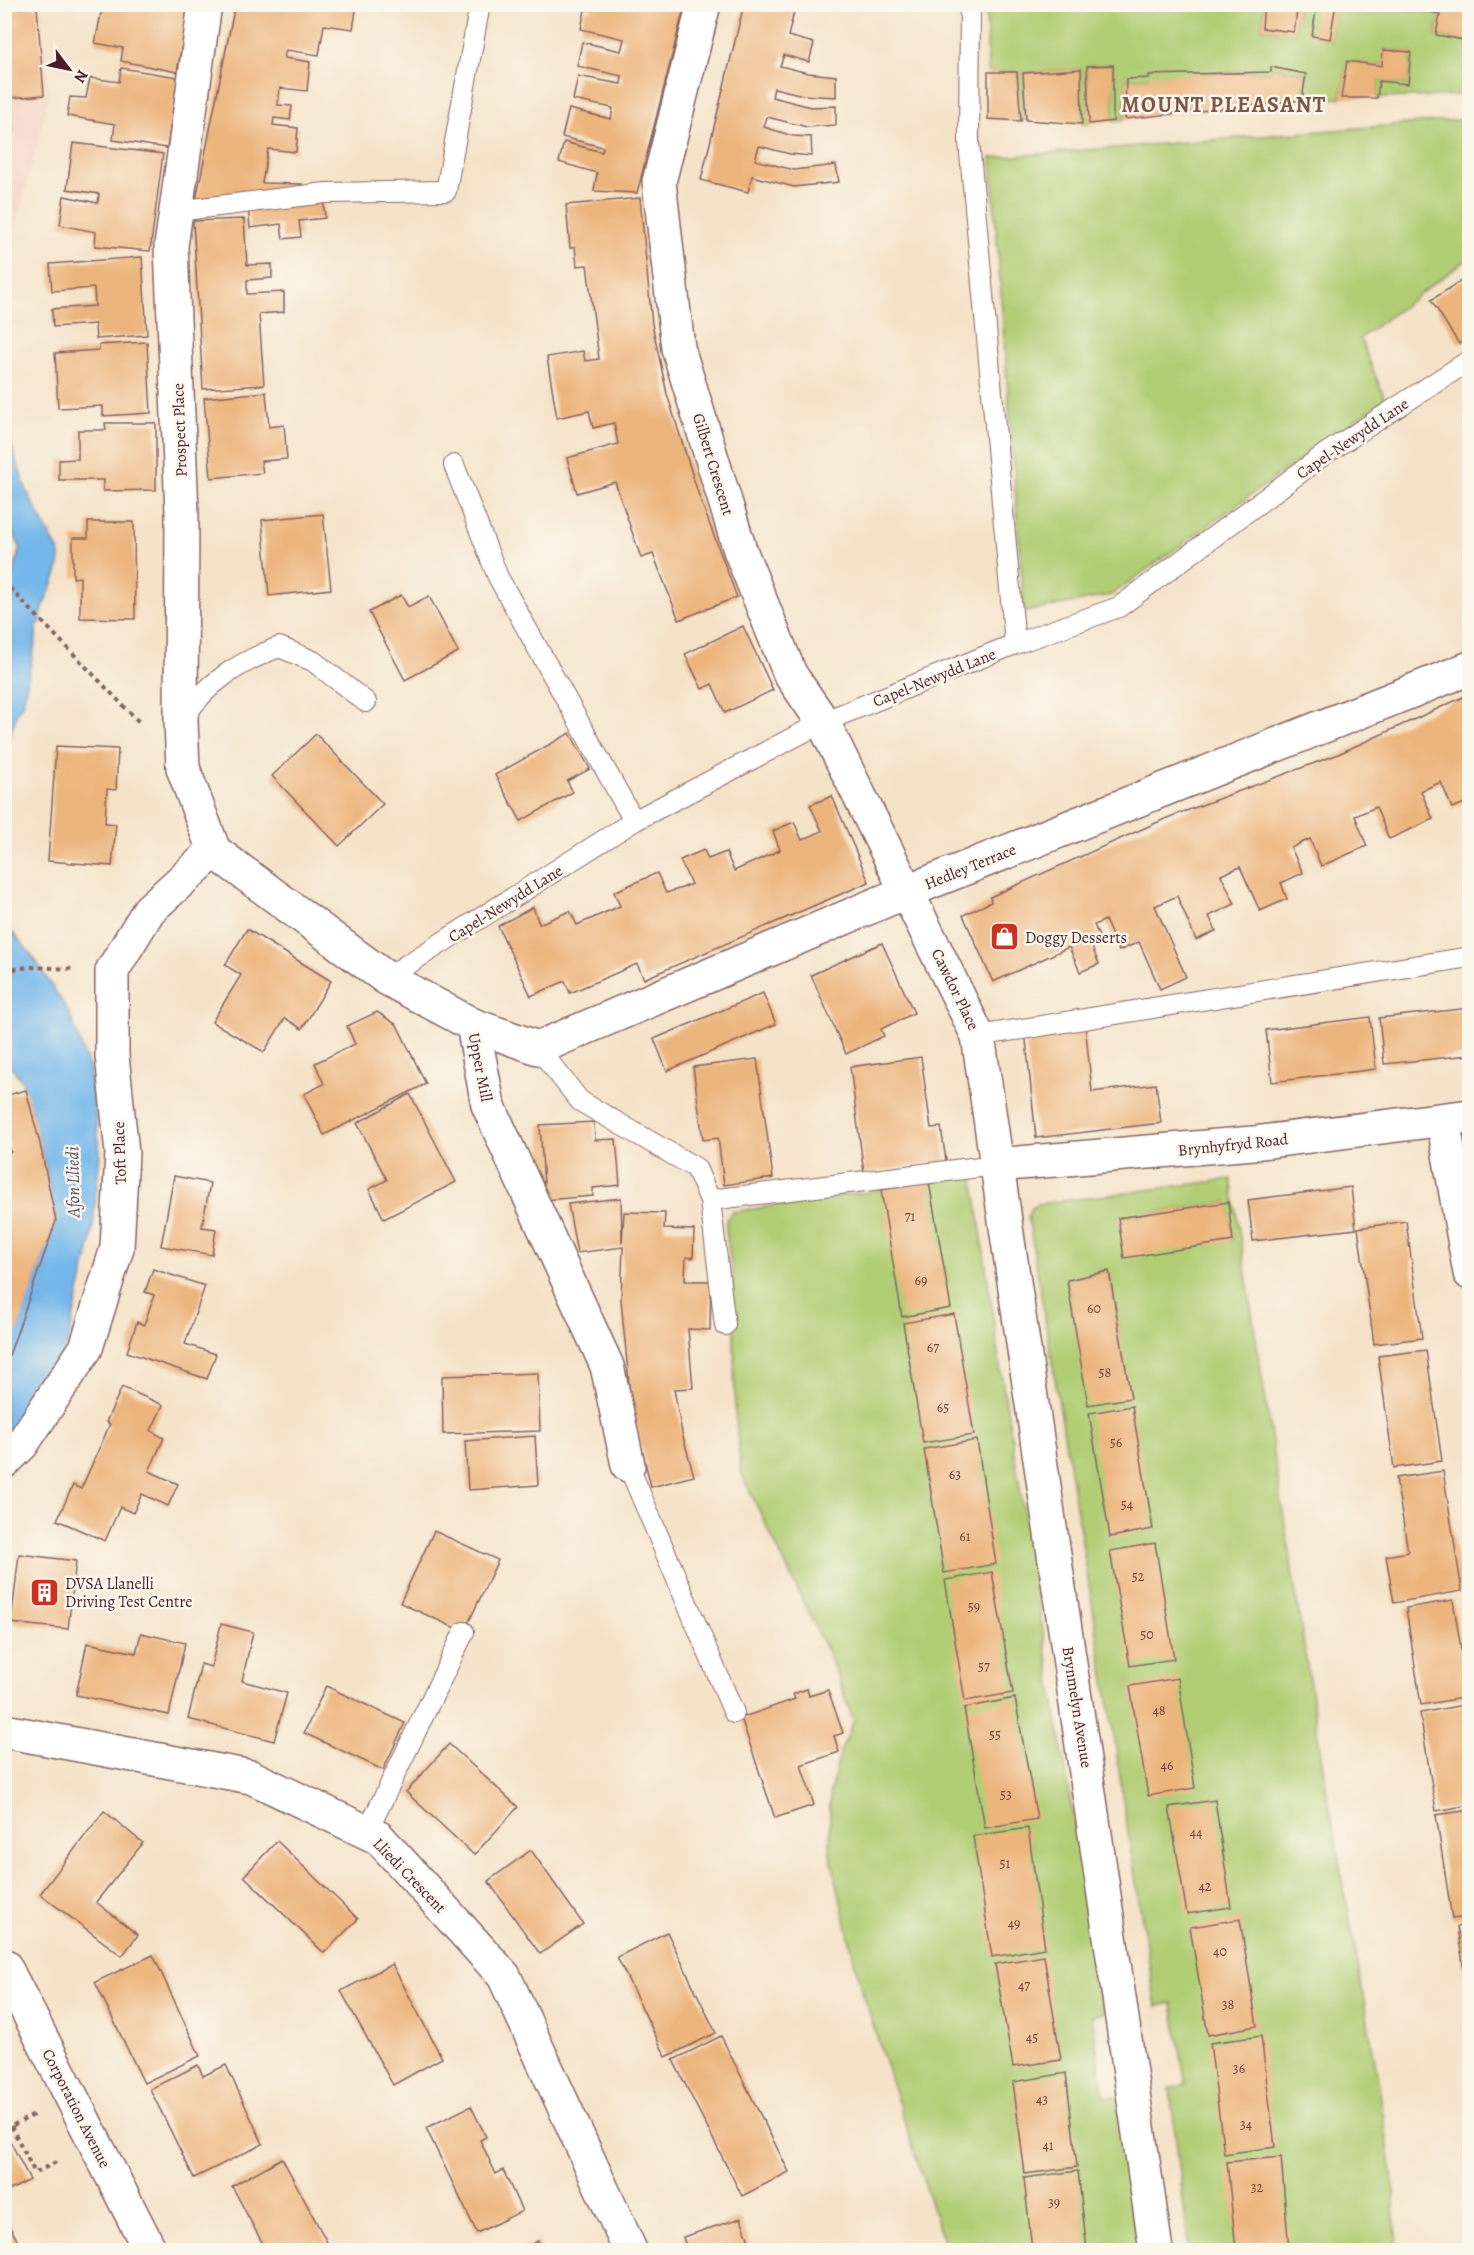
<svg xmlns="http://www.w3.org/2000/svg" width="1474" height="2255" viewBox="0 0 1474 2255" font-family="Alegreya,serif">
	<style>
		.built { fill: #f6d1c5 }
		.green { fill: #b1ce75; stroke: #7e7650; stroke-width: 1.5; fill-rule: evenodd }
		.water { fill: #75b7ea; stroke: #606b8a; stroke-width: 1.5 }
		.building { fill: #edb57e }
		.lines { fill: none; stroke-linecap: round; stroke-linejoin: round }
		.lane-casing { stroke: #866462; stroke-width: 22 }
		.street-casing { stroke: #866462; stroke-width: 36 }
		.path { stroke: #866462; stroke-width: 4; stroke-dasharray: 4.5 4.5; stroke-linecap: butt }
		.lane { stroke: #fff; stroke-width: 20 }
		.street { stroke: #fff; stroke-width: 33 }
		.labels { text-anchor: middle; stroke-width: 5; stroke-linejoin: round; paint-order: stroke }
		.number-label { font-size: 14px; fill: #734440 }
		.street-label { font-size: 16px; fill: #4a1f2b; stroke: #fbf7ec }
		.poi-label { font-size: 16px; fill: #4a1f2b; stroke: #fbf7ec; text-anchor: start }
		.water-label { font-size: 18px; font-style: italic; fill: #59546e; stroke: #fbf7ec }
		.district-label { font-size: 22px; font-weight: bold; letter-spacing: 1.5px; fill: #835448; stroke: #fbf7ec }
	</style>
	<rect width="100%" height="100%" fill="#fbf7ec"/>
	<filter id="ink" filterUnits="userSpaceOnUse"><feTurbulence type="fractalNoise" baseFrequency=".0167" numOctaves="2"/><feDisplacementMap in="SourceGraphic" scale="12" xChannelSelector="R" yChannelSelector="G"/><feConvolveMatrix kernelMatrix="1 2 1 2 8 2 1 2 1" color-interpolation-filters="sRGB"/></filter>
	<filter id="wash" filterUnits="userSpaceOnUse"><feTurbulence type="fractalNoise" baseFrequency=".008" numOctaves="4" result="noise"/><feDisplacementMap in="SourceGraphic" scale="24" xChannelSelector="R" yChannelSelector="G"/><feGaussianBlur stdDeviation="1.35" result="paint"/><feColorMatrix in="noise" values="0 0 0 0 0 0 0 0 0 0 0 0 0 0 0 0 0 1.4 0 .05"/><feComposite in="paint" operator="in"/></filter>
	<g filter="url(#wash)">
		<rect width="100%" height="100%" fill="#f5e3c9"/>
		<polygon class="built" points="4,5 41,5 49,96 11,249 5,250"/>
		<g class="green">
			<polygon points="986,5 1264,5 1262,28 1294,32 1298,5 1317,5 1330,39 1336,5 1388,5 1440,14 1436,35 1469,41 1469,38 1469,93 1444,96 1377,98 1379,81 1408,84 1411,52 1384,50 1382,66 1347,61 1341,98 1302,100 1306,74 1272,67 1271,72 1240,72 1126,79 1125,119 1113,121 1113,65 1087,66 1089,124 1082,124 1081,69 1023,73 1026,120 1021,121 1017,72 988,72"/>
			<polygon points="1469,119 1469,258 1360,338 1385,399 1111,595 1024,612 991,158"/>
			<polygon points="973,1176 1000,1366 1105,2013 1092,2016 1104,2097 1120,2096 1138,2250 946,2250 859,1981 830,1853 830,1792 841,1750 854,1721 830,1657 741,1473 735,1411 733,1277 726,1231 726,1220 732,1212"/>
			<path d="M1231,1179L1325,1781L1378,2079L1392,2174L1397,2250H1189L1170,2088L1186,2084L1172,2003L1156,2006L1125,1814L1116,1748L1028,1216L1031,1208L1039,1204ZM1227,1202L1233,1241L1118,1218H1119ZM1109,1271L1120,1337L1079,1345L1067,1280Z"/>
		</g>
		<g class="water">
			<path d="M5,427L27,492L60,554C61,578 41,599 40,623L36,625V638L23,703L18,710L5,751V603L20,547L5,517Z"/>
			<polygon points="4,917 12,932 34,958 69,1013 89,1067 100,1152 92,1237 67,1345 25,1418 5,1437 5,1365 56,1221 40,1144 23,1082 5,1058"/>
		</g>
		<g id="blocks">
			<g class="building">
				<polygon points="103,4 157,4 188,10 177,72 121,61 123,48 95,43"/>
				<polygon points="235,4 357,5 353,29 324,25 319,55 286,50 284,58 310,62 307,91 280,88 278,105 292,106 290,120 274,118 273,125 298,128 296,152 268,149 262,183 302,184 300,192 195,205"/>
				<polygon points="592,4 685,4 637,193 594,191 597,173 559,162 564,142 602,152 603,147 562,137 569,109 611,119 612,114 613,108 573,100 578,76 621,84 622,76 577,66 582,42 621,51 624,39 581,29 585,10 591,10"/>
				<polygon points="744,4 796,4 788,36 814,43 809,62 784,55 780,66 808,73 836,76 836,97 803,95 774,88 772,97 811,107 836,106 836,125 807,127 767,117 764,127 793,136 811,137 812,156 790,154 759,146 755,160 794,170 836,165 839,182 794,187 752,176 748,192 701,180"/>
				<polygon points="1264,4 1298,4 1294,32 1262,28"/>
				<polygon points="1317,4 1336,4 1330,39 1312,36"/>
				<polygon points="1395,4 1470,4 1469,41 1436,35 1440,14"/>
				<polygon points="37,7 44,95 11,98 14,131 4,132 4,9"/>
				<polygon points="1383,50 1411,52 1408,84 1379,81 1377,98 1341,98 1347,61 1382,66"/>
				<polygon points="1113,65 1113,121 1089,124 1087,66"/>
				<polygon points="1271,67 1306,74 1302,100 1125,119 1126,79 1149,78 1149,75 1271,72"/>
				<polygon points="121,68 178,77 167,148 113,140 115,124 67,116 70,97 86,98 90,78 119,82"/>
				<polygon points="1081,69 1082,124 1026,120 1023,73"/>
				<polygon points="988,72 1017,72 1021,121 988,119"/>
				<polygon points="73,143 163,154 150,251 95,246 96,232 60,225 64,196 98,203 99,194 67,189"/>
				<polygon points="323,197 325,218 299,221 301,237 283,239 281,224 250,228 248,205"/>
				<polygon points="640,198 652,324 667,394 699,496 737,597 679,620 653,554 641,558 615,482 577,493 567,458 618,444 614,423 593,428 589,411 557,418 547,357 583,351 585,361 599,359 587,265 577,266 575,247 570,248 566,205"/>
				<polygon points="244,219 247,265 272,264 272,278 247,280 247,294 284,292 284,312 259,314 264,385 203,389 193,221"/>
				<polygon points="142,257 147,335 96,339 95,324 53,327 52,309 95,306 94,288 52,291 50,264"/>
				<polygon points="1470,275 1470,337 1459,344 1431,300"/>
				<polygon points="147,342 151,413 103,416 103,406 58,408 55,353 99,350 99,345"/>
				<polygon points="266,392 269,427 284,425 287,459 261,461 263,473 211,478 204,398"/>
				<polygon points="105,423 156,423 156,490 103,491 104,480 59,480 59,460 78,459 78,430 106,430"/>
				<polygon points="323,514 331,589 269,596 262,520"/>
				<polygon points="88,522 134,522 135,619 80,618 80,577 73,578 73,538 88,538"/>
				<polygon points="401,595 408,607 429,596 458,652 405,680 369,612"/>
				<polygon points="743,626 773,690 725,713 712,684 702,689 685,654"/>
				<polygon points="1470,694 1470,801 1452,808 1441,782 1421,791 1433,819 1389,839 1376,807 1355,816 1367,846 1321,866 1310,839 1299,844 1291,848 1303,873 1281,883 1287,899 1260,911 1240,867 1221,875 1235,904 1209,916 1216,931 1196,940 1177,896 1155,906 1186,977 1160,989 1139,942 1119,951 1105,920 1094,925 1102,943 1092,947 1099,964 1080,972 1069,947 993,982 963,915 991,902 990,897 1167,818 1336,755"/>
				<polygon points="570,733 590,769 567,781 573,792 521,821 495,775"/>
				<polygon points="316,734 383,804 339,846 272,776"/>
				<polygon points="56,746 118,749 116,790 107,789 105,823 116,824 112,866 48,861"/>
				<polygon points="832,796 869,882 644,979 637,964 570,993 565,981 531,996 498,926 533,907 539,924 570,911 577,925 620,906 614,892 657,873 666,893 682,888 691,884 680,860 704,850 708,859 726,852 734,871 780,850 773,831 794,822 802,840 822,831 810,805"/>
				<polygon points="247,929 331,981 302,1029 285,1018 264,1052 212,1022 241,975 225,965"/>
				<polygon points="882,943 914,1013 881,1029 884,1036 846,1054 811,975"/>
				<polygon points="763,993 776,1024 667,1071 654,1039"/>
				<polygon points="1470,1008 1470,1055 1384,1064 1379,1018"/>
				<polygon points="377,1012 397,1025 426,1084 324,1135 304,1094 324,1084 315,1063 355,1044 347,1026"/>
				<polygon points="1370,1017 1376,1069 1272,1082 1266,1030"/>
				<polygon points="1085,1024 1092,1092 1156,1084 1161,1123 1036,1138 1025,1030"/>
				<polygon points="921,1057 931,1128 941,1127 946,1161 864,1173 850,1067"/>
				<polygon points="757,1059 773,1178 724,1185 718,1138 703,1140 693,1067"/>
				<polygon points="26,1090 40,1144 56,1221 5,1367 4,1155 11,1152 4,1126 4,1096"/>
				<polygon points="410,1094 456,1182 384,1219 369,1189 387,1180 357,1123"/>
				<polygon points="594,1122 595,1140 616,1139 620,1185 593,1188 593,1196 545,1200 540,1125"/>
				<polygon points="174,1176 210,1183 202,1227 216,1229 212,1255 161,1246"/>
				<polygon points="929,1182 951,1308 902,1317 881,1190"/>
				<polygon points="1351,1187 1356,1229 1253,1241 1248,1200"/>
				<polygon points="621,1198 622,1243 624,1212 665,1213 664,1229 694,1230 693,1258 686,1257 685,1281 711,1281 710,1330 688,1329 693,1388 674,1389 682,1433 694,1476 651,1487 631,1404 621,1300 623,1247 577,1253 568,1204"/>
				<polygon points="1228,1202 1233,1241 1124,1258 1118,1218"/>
				<polygon points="1406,1221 1422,1338 1374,1344 1358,1228"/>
				<polygon points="153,1269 205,1286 185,1344 216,1354 207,1379 127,1352 137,1322 144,1325 154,1295 145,1292"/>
				<polygon points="1109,1271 1131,1398 1088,1405 1067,1280"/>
				<polygon points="954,1314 974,1435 923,1443 903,1323"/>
				<polygon points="1426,1350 1442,1461 1394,1468 1378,1356"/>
				<polygon points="538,1373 540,1431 443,1434 442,1376"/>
				<polygon points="122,1387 163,1405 151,1431 164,1438 149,1471 178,1484 168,1506 142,1494 133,1513 120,1507 105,1541 57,1520 73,1485 81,1489 110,1424 106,1422"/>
				<polygon points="1132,1406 1153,1529 1110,1537 1089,1413"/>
				<polygon points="535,1436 538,1485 468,1490 465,1441"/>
				<polygon points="977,1440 996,1564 944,1573 924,1449"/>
				<polygon points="1443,1471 1462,1591 1394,1603 1386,1556 1408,1552 1396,1478"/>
				<polygon points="434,1531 498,1560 464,1632 400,1603"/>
				<polygon points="1155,1543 1174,1659 1130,1666 1110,1551"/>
				<polygon points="19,1554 76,1561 68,1629 11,1623"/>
				<polygon points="992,1572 1013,1693 965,1701 945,1580"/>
				<polygon points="1453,1600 1469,1697 1421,1705 1406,1608"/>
				<polygon points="221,1624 253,1632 242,1681 287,1693 274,1741 188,1719 201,1664 211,1667"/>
				<polygon points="141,1633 185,1643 169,1715 76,1695 87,1643 136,1653"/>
				<polygon points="1178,1678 1195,1788 1148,1796 1130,1686"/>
				<polygon points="326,1686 405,1723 383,1770 304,1733"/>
				<polygon points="807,1689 809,1696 828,1690 843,1733 834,1736 839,1752 801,1765 814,1805 775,1818 741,1718 795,1699 793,1694"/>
				<polygon points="1015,1698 1037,1819 985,1828 964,1708"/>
				<polygon points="1469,1704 1470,1805 1436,1811 1420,1713"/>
				<polygon points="449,1744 518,1807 474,1855 406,1792"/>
				<polygon points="1215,1800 1231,1907 1187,1914 1169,1807"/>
				<polygon points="1470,1810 1470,1917 1452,1919 1436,1815"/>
				<polygon points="104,1811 143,1843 96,1902 138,1935 122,1956 40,1894"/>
				<polygon points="1028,1828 1045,1948 992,1957 973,1836"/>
				<polygon points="277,1841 358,1919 324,1953 244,1876"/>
				<polygon points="531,1850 583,1924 540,1954 488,1881"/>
				<polygon points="1240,1919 1257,2026 1208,2035 1190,1927"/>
				<polygon points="1470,1925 1470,1994 1468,1994 1457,1927"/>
				<polygon points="667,1932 716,2033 666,2057 617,1957"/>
				<polygon points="153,1955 200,2056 144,2083 95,1982"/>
				<polygon points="1044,1956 1061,2060 1013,2067 995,1964"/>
				<polygon points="392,1964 442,2058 393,2085 341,1991"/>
				<polygon points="721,2036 789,2172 742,2196 673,2060"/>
				<polygon points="1261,2036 1275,2147 1224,2154 1210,2043"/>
				<polygon points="198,2065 203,2076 226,2065 263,2144 194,2178 150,2089"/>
				<polygon points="1066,2073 1077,2167 1025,2174 1013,2082"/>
				<polygon points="471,2106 486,2137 480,2140 496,2174 503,2170 522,2211 477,2233 426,2128"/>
				<polygon points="4,2129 30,2180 4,2193"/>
				<polygon points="1281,2157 1289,2250 1236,2250 1227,2162"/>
				<polygon points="282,2158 329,2246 321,2250 266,2250 232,2186"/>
				<polygon points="1078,2171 1087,2250 1032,2250 1024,2178"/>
				<polygon points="4,2217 15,2236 22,2250 4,2250"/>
				<polygon points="741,2218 752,2250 687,2250 683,2237"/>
				<polygon points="538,2241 543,2250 520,2250"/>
			</g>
		</g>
	</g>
	<g filter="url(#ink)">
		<use href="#blocks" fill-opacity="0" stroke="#866462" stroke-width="1.5"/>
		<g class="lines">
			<defs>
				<g id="lane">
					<polyline points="970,4 969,142 1015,644"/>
					<polyline points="176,211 326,193 446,191 480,4"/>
					<polyline points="454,465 498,577 634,821"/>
					<path d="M184,718C206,682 241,662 279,647L313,661L366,702"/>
					<polyline points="386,978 634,821 823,722 1015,644 1119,607 1325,454 1470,360"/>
					<polyline points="978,1036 1470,957"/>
					<polyline points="538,1048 580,1101 696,1168 710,1200 725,1325"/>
					<polyline points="710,1200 996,1165"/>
					<polyline points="628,1465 734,1713"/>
					<polyline points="367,1832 464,1632"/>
				</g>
				<g id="street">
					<polyline points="205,4 171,246 182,513 181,722 183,768 214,851"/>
					<polyline points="704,4 659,182 678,348 740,550 790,674 823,722 978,1036 1156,2250"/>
					<polyline points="214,851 386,978 473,1025 488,1105 607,1366 628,1465"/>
					<polyline points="473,1025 538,1048 908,891 1470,668"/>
					<polyline points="1443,1120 1470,1273"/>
					<polyline points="996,1165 1253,1143 1470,1116"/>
					<polyline points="4,1462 22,1444 86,1348 117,1248 122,1153 112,1055 112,971 149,910 214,851"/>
					<polyline points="4,1731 251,1777 379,1838 504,1976 630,2250"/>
					<polyline points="4,1965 150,2250"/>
				</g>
			</defs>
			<use href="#lane" class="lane-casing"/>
			<use href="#street" class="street-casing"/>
			<g class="path">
				<polyline points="4,582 141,724"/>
				<polyline points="4,970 32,967 74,969"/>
				<polyline points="11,2126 35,2173 60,2160"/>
				<polyline points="5,2129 36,2114"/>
			</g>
			<use href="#lane" class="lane"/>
			<use href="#street" class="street"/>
		</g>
	</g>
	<defs>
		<symbol id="shop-square" viewBox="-11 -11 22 22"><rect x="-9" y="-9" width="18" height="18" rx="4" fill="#c8321e" stroke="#fbf7ec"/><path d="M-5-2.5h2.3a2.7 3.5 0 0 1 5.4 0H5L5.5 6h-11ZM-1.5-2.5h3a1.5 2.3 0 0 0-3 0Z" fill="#fff"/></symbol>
		<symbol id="building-square" viewBox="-11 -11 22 22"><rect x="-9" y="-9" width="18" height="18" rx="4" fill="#c8321e" stroke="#fbf7ec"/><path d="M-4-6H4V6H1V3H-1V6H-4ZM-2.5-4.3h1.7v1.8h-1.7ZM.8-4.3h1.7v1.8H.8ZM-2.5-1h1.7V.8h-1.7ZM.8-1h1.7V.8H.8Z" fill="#fff"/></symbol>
	</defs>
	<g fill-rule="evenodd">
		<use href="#shop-square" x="988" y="920" width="33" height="33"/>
		<use href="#building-square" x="28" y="1576" width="33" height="33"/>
	</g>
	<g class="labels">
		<g class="number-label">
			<text x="910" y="1221">71</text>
			<text x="921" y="1285">69</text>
			<text x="1094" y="1313">60</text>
			<text x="933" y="1352">67</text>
			<text x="1105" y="1377">58</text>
			<text x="943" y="1412">65</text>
			<text x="1116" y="1447">56</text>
			<text x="955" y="1479">63</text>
			<text x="1127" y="1509">54</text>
			<text x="965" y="1541">61</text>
			<text x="1138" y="1581">52</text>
			<text x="974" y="1611">59</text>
			<text x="1147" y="1639">50</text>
			<text x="984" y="1671">57</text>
			<text x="1159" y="1715">48</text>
			<text x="995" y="1739">55</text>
			<text x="1167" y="1770">46</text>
			<text x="1006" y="1799">53</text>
			<text x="1196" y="1837">44</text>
			<text x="1005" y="1868">51</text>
			<text x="1205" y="1891">42</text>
			<text x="1014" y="1928">49</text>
			<text x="1220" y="1956">40</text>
			<text x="1024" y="1990">47</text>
			<text x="1228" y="2009">38</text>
			<text x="1032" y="2042">45</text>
			<text x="1239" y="2073">36</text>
			<text x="1042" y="2104">43</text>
			<text x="1246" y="2129">34</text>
			<text x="1048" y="2150">41</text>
			<text x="1257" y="2192">32</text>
			<text x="1054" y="2207">39</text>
		</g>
		<g class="street-label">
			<text transform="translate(179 430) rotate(-92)" y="6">Prospect Place</text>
			<text transform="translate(1352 438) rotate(-34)" y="6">Capel-Newydd Lane</text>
			<text transform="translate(714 464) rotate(73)" y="6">Gilbert Crescent</text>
			<text transform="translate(934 677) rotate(-22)" y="6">Capel-Newydd Lane</text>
			<text transform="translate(970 866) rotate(-22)" y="6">Hedley Terrace</text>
			<text transform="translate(505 903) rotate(-32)" y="6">Capel-Newydd Lane</text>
			<text transform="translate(956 989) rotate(64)" y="6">Cawdor Place</text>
			<text transform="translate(481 1067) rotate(79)" y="6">Upper Mill</text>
			<text transform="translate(1233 1144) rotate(-6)" y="6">Brynhyfryd Road</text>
			<text transform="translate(119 1153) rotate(-92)" y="6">Toft Place</text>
			<text transform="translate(1078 1707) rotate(81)" y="6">Brynmelyn Avenue</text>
			<text transform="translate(410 1875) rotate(46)" y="6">Lliedi Crescent</text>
			<text transform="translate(77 2108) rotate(63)" y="6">Corporation Avenue</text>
		</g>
		<g class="poi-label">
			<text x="1025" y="943">Doggy Desserts</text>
			<text x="65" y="1589">DVSA Llanelli<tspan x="65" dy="18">Driving Test Centre</tspan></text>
		</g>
		<g class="water-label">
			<text transform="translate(73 1182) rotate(-91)" y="6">Afon Lliedi</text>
		</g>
		<g class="district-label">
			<text x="1224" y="112">MOUNT PLEASANT</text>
		</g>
	</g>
	<rect width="1474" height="2255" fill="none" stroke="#fbf7ec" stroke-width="24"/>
	<g transform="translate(69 69) rotate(122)" stroke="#fbf7ec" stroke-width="4.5" paint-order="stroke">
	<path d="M0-4.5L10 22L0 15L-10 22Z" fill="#4a1f2b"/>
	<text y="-9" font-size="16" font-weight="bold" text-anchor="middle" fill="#4a1f2b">N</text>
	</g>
</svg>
